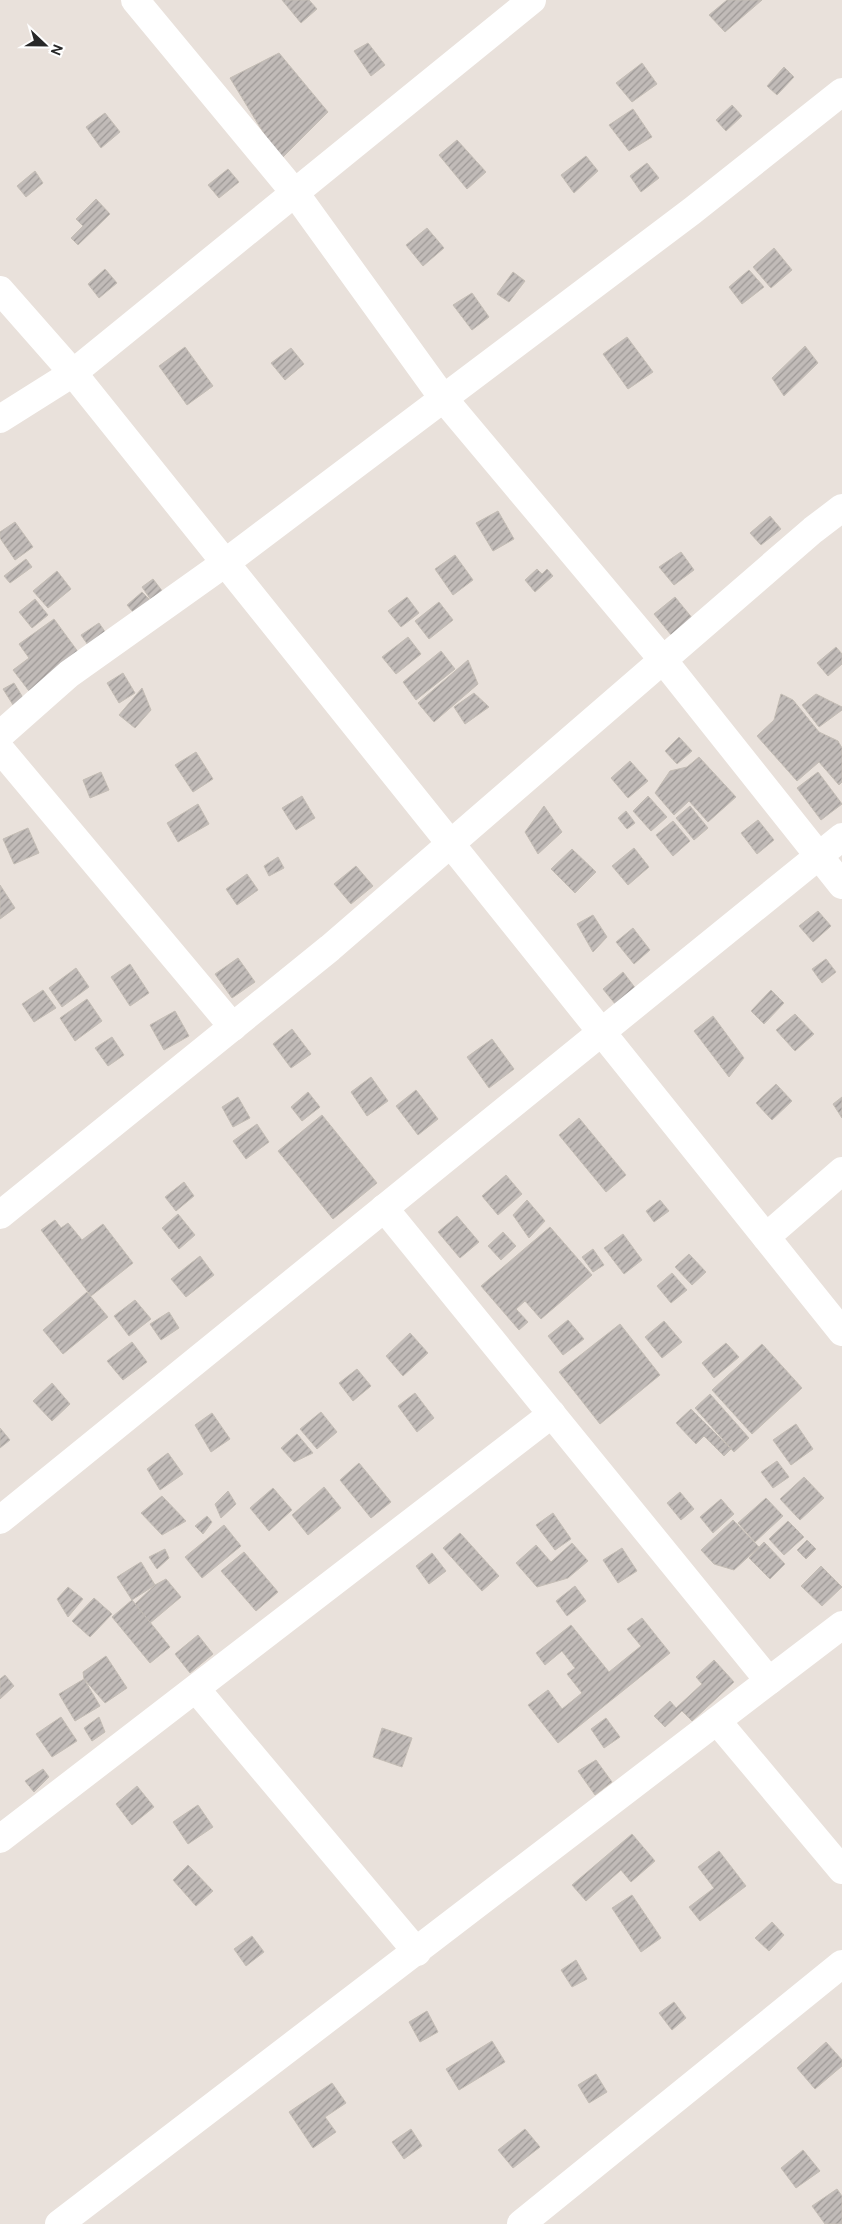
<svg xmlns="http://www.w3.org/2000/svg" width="842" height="2224" viewBox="0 0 842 2224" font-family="'DM Sans',sans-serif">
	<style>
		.building { fill: url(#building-hatch); stroke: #c4bdb5 }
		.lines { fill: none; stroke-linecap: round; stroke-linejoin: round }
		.street { stroke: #fff; stroke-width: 28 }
	</style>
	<defs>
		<pattern id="building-hatch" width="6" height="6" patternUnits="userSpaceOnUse" patternTransform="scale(1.25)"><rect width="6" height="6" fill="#c1bbb8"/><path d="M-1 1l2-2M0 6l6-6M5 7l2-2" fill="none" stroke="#9d9896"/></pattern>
	</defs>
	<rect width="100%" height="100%" fill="#e9e1db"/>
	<g class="building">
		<polygon points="282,0 309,0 317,9 301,23"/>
		<polygon points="727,0 762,0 725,32 709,15"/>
		<polygon points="368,43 385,65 371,76 354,51"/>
		<polygon points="279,53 328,112 280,160 230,78"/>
		<polygon points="642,63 657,84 632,102 616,83"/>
		<polygon points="784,67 794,77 777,95 767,86"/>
		<polygon points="732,105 742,116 726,131 716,120"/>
		<polygon points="633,109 652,137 629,151 609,125"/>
		<polygon points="105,113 120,132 101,148 86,127"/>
		<polygon points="457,140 486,172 467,189 439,155"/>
		<polygon points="586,156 598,171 574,193 561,175"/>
		<polygon points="647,163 659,178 641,192 630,176"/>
		<polygon points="228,169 239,182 219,198 208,185"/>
		<polygon points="35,171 43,183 26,197 17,186"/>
		<polygon points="96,199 110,214 78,245 71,238 83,226 76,219"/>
		<polygon points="427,228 444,248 423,266 406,245"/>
		<polygon points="774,248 792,270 771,288 753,267"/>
		<polygon points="105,269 117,283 99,298 88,284"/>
		<polygon points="749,270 764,287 742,304 729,287"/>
		<polygon points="513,272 525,281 509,302 497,294"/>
		<polygon points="472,293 489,317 472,330 453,305"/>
		<polygon points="627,337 653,372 628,389 603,354"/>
		<polygon points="805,346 818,363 784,396 772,378"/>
		<polygon points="185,347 213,386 187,405 159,366"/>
		<polygon points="291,348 304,364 285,380 271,363"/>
		<polygon points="498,511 514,539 493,551 476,523"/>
		<polygon points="770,516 781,529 761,545 750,533"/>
		<polygon points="15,522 33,547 15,560 0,538 0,532"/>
		<polygon points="681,552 694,570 674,585 659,567"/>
		<polygon points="455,555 473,580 453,595 435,569"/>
		<polygon points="26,559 32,567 10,583 4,576"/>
		<polygon points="537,569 542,574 547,569 553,576 535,592 525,580"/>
		<polygon points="57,571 71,589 48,608 33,591"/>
		<polygon points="153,579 163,592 151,600 142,587"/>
		<polygon points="142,592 150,600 139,619 127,605"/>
		<polygon points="407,597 419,613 401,627 388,611"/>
		<polygon points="675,597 693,619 672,636 654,614"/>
		<polygon points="35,599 48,615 32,628 19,612"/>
		<polygon points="439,602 453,620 429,639 415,621"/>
		<polygon points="54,619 84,660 29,691 13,670 29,658 19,644"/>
		<polygon points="99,623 108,636 90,648 81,635"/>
		<polygon points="408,637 421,654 396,674 382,657"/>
		<polygon points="836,647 842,654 842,664 828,676 817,663"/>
		<polygon points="441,651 455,669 416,700 403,682"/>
		<polygon points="468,660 478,684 434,722 418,703"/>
		<polygon points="123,673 135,693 119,703 107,683"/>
		<polygon points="14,683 25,701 15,708 3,689"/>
		<polygon points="142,688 151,710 135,728 119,715"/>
		<polygon points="474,693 489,707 465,724 454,707"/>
		<polygon points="781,694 793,700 819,732 838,741 842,748 842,782 839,785 819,762 797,781 757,736 774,720"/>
		<polygon points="816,694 842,707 842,710 819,727 802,705"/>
		<polygon points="679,737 692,751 677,764 665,751"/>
		<polygon points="196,752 213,779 193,792 175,765"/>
		<polygon points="699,757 736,797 708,822 689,801 674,815 655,793 670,771 687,767"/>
		<polygon points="630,761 648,781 628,798 611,778"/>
		<polygon points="101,772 109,790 90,798 83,780"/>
		<polygon points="818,772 842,804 821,820 797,788"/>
		<polygon points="302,796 315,818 296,830 282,808"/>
		<polygon points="648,796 667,817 651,831 633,811"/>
		<polygon points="198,804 209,824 178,842 167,823"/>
		<polygon points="544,806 562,832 538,854 525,832"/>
		<polygon points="690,806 708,828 694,840 676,818"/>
		<polygon points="626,811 635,823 627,829 618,818"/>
		<polygon points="758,820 774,840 757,854 741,833"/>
		<polygon points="673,821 690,841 673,856 656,835"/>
		<polygon points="28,828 39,853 14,864 3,839"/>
		<polygon points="634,848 649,867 628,885 612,866"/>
		<polygon points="572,849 596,872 575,893 551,869"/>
		<polygon points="278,857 284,868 269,876 264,866"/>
		<polygon points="356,866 373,886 351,904 334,884"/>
		<polygon points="247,874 258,890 237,905 226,889"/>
		<polygon points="0,885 15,908 0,919"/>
		<polygon points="818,911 831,926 813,942 799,926"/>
		<polygon points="593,915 607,937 593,952 577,924"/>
		<polygon points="633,928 650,950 634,964 616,942"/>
		<polygon points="238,958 255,982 232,998 215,974"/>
		<polygon points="826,959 836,972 822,983 812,969"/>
		<polygon points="130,964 149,993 130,1006 111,977"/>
		<polygon points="76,968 89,987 62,1007 49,988"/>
		<polygon points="623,972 636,989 616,1005 603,989"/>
		<polygon points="43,990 56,1008 34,1022 22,1004"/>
		<polygon points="771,990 784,1003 764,1024 751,1011"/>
		<polygon points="87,999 102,1021 75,1041 60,1018"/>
		<polygon points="175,1011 189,1036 164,1050 150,1025"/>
		<polygon points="795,1014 814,1034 795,1051 776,1030"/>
		<polygon points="713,1016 744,1058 729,1077 694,1031"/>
		<polygon points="292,1029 311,1054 291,1068 273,1044"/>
		<polygon points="112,1037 124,1055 108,1066 95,1048"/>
		<polygon points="492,1039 514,1069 489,1088 467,1057"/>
		<polygon points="371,1077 388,1101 367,1116 351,1092"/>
		<polygon points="776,1084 792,1101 772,1120 756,1103"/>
		<polygon points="416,1090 438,1119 418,1135 396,1106"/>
		<polygon points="308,1092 320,1107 302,1121 291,1107"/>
		<polygon points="238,1097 250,1118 233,1127 222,1107"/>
		<polygon points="842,1097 842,1118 833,1104"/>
		<polygon points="322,1115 377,1183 333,1219 278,1151"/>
		<polygon points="579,1118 626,1175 606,1192 559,1135"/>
		<polygon points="257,1124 269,1142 246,1159 233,1141"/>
		<polygon points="506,1175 522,1194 498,1215 482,1196"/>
		<polygon points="184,1182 194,1196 176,1211 165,1197"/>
		<polygon points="527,1200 545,1221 529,1238 513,1215"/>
		<polygon points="660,1200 669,1211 654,1222 646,1211"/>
		<polygon points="178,1214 195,1235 179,1249 162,1228"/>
		<polygon points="457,1216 479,1242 460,1258 438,1232"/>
		<polygon points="55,1220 61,1228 68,1223 82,1240 103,1224 133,1263 91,1296 41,1230"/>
		<polygon points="550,1227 592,1275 541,1319 525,1301 516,1309 528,1322 519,1330 481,1286"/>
		<polygon points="503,1232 516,1246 501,1260 488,1246"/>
		<polygon points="623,1234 642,1260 624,1274 604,1248"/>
		<polygon points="593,1249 604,1265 593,1272 582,1257"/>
		<polygon points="689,1254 706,1272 692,1285 675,1267"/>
		<polygon points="200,1256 214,1275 186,1297 171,1279"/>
		<polygon points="672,1273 687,1290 671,1303 657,1286"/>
		<polygon points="87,1292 108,1317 63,1354 43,1330"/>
		<polygon points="135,1300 151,1319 129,1336 114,1316"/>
		<polygon points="169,1312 179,1328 161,1340 150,1324"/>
		<polygon points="568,1320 584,1339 563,1355 548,1336"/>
		<polygon points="664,1321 682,1342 662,1358 645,1337"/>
		<polygon points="620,1324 660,1375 600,1424 559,1372"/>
		<polygon points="410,1333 428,1353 403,1376 386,1356"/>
		<polygon points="132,1342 147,1362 123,1380 107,1361"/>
		<polygon points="726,1343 739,1357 714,1378 702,1363"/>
		<polygon points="762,1344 802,1388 752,1434 712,1390"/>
		<polygon points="357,1369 371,1386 353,1401 339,1383"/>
		<polygon points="52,1383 70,1404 52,1421 33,1401"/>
		<polygon points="415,1393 434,1418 417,1432 398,1406"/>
		<polygon points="710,1394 749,1438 734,1452 695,1408"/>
		<polygon points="691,1409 731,1449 724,1456 704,1436 696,1444 676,1423"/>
		<polygon points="321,1412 337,1432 317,1449 300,1429"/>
		<polygon points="212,1413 230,1439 211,1452 195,1425"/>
		<polygon points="796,1424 813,1449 791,1465 773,1440"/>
		<polygon points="0,1428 10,1440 0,1448"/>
		<polygon points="297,1434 313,1453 294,1462 281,1448"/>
		<polygon points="168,1453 183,1474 160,1490 147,1469"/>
		<polygon points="777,1461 789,1477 773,1488 761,1472"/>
		<polygon points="359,1463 391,1502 371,1518 340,1480"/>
		<polygon points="804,1477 824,1498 800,1520 780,1499"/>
		<polygon points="324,1487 341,1508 308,1535 292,1515"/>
		<polygon points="273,1488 292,1510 269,1531 250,1508"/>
		<polygon points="228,1491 236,1504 221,1518 215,1504"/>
		<polygon points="680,1492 694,1509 681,1520 667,1503"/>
		<polygon points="162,1496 186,1521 162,1535 141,1513"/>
		<polygon points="766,1498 783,1516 755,1542 738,1523"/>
		<polygon points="721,1499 734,1514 713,1533 700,1517"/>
		<polygon points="553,1513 571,1539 555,1550 536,1525"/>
		<polygon points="207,1516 212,1522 203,1534 195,1526"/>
		<polygon points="733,1520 759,1547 734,1570 714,1564 701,1550"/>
		<polygon points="788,1521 804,1537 784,1555 769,1539"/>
		<polygon points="224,1525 241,1546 202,1578 185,1557"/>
		<polygon points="460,1533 499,1576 482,1591 443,1548"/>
		<polygon points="807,1540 816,1549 806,1559 797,1550"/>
		<polygon points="764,1542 785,1564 770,1579 749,1558"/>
		<polygon points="572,1543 588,1561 568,1578 537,1587 516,1563 536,1545 551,1562"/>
		<polygon points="622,1548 637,1571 618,1583 603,1560"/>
		<polygon points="165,1549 169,1558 157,1569 149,1557"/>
		<polygon points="244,1552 278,1592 256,1611 221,1571"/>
		<polygon points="432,1553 446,1571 429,1584 416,1566"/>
		<polygon points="141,1562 155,1585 132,1600 117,1577"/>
		<polygon points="821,1566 842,1587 822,1606 801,1586"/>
		<polygon points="166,1579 181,1597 150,1623 135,1604 155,1585"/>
		<polygon points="575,1586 586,1601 567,1616 556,1601"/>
		<polygon points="68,1587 83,1599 68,1617 57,1599"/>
		<polygon points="94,1598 112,1614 90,1637 72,1621"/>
		<polygon points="132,1600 170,1647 150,1663 112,1617"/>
		<polygon points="642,1618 670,1653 558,1743 528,1705 548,1690 562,1709 582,1693 567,1674 575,1668 562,1651 545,1665 536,1653 571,1625 609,1672 641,1646 627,1629"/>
		<polygon points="198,1635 213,1654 190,1673 175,1654"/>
		<polygon points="106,1656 127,1688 105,1703 84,1679 83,1672"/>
		<polygon points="714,1660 734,1682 692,1721 682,1711 665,1727 654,1716 670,1701 676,1708 702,1684 696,1677"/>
		<polygon points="5,1675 14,1686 0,1699 0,1679"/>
		<polygon points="84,1679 100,1706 75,1721 59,1694"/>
		<polygon points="61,1717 77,1741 52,1757 36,1734"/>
		<polygon points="99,1717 105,1732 92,1741 84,1728"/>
		<polygon points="606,1718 620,1737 604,1748 591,1729"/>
		<polygon points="382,1728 412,1738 402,1767 373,1757"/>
		<polygon points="596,1760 612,1782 595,1795 578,1771"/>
		<polygon points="43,1769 49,1777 34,1792 25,1781"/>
		<polygon points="137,1786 154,1807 132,1825 116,1804"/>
		<polygon points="198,1805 213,1827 188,1844 173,1822"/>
		<polygon points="632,1834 655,1861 631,1882 621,1870 586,1901 572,1885"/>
		<polygon points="719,1851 746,1886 700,1921 689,1907 714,1888 698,1867"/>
		<polygon points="188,1865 213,1891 196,1906 173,1880"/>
		<polygon points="632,1895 661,1938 641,1952 612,1908"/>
		<polygon points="772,1922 784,1935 769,1951 755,1938"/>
		<polygon points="252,1936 264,1952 246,1966 234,1949"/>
		<polygon points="576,1960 587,1979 572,1987 561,1970"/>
		<polygon points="674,2002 686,2018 672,2030 659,2013"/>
		<polygon points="427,2011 438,2032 420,2042 409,2022"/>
		<polygon points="492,2041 505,2062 459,2090 446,2069"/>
		<polygon points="826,2042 842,2060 842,2066 815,2089 797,2068"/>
		<polygon points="596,2074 607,2092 589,2103 578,2085"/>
		<polygon points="332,2083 346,2103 325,2117 336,2132 313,2148 289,2112"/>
		<polygon points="411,2129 422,2146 404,2159 392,2142"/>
		<polygon points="525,2129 540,2147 513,2168 498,2150"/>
		<polygon points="803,2150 820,2171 796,2188 781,2168"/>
		<polygon points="837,2189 842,2196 842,2224 825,2224 812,2206"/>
	</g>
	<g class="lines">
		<g class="street">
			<polyline points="135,0 295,193 443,398 663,660 842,885"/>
			<polyline points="0,290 73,373 842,1332"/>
			<polyline points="0,419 73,373 532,0"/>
			<polyline points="0,735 69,674 225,563 692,211 842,92"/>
			<polyline points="0,749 233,1027"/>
			<polyline points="384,1208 769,1681"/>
			<polyline points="0,1215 330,948 813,530 842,508"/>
			<polyline points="766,1237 842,1171"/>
			<polyline points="0,1520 842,837"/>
			<polyline points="196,1689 417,1952"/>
			<polyline points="717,1721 842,1870"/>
			<polyline points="0,1839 552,1414"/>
			<polyline points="59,2224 842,1625"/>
			<polyline points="521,2224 842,1964"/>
		</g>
	</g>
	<g transform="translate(45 45) rotate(112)" stroke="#ffffff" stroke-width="4" paint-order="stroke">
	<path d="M0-4L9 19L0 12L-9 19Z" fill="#282828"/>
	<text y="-8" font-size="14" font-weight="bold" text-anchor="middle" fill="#282828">N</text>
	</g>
</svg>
